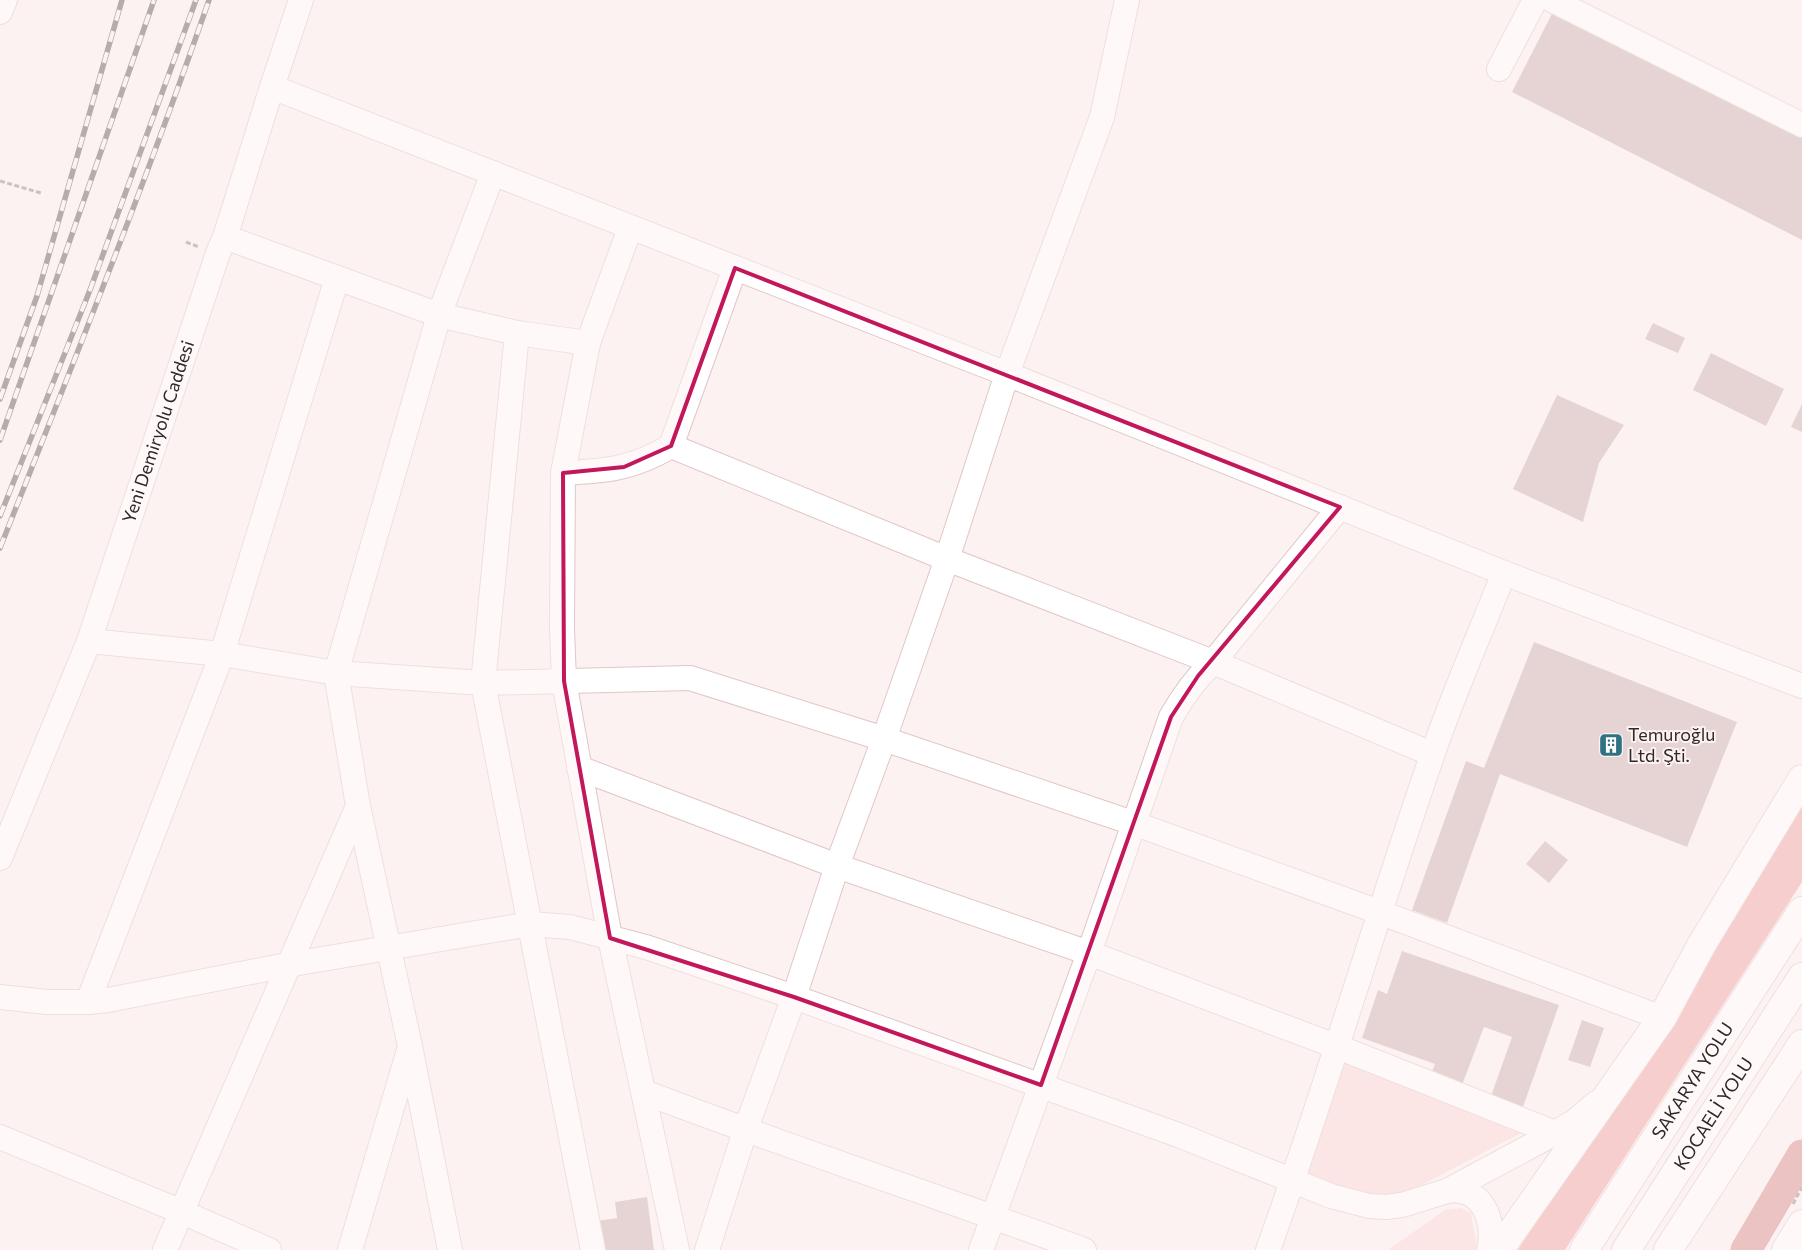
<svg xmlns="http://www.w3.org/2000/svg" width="1802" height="1250" viewBox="0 0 1802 1250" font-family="Commissioner,sans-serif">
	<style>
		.green { fill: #fbd5d4 }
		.forest { fill: #eda3a3 }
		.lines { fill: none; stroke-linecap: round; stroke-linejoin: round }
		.river { stroke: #d48b8b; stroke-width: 31 }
		.building { fill: #cbb0b0 }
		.minor-casing { stroke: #e1c6c5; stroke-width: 26 }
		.major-casing { stroke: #e1c6c5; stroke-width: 30 }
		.highway-casing { stroke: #e1c6c5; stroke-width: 30 }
		.path { stroke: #928787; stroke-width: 3; stroke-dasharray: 5 2.5; stroke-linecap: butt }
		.minor { stroke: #fff; stroke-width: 24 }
		.major { stroke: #fff; stroke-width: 28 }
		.highway { stroke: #fff; stroke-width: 28 }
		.rail-casing { stroke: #625757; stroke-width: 5.5 }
		.rail { stroke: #fdf2f2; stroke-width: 4; stroke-dasharray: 11; stroke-linecap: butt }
		.marked { fill: none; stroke: #c2185b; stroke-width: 4; stroke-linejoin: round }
		.labels { text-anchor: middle; stroke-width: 4; stroke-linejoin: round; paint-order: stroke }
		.street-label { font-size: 18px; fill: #312726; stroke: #fdf2f2 }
		.poi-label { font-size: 18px; fill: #312726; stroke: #fdf2f2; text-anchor: start }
	</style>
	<rect width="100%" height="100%" fill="#fdf2f2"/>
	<g class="green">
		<polygon points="1344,1062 1527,1130 1410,1191 1384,1196 1358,1193 1305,1176"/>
		<polygon points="1461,1208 1471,1213 1477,1248 1475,1250 1388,1250 1445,1210"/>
	</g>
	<polygon class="forest" points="1802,795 1802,882 1565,1250 1518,1250"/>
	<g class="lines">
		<polyline class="river" points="1746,1250 1802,1155"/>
	</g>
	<g class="building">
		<polygon points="1559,0 1802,124 1802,240 1512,92"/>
		<polygon points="1653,323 1685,338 1678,353 1645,339"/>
		<polygon points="1711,353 1784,389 1766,426 1693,390"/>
		<polygon points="1557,395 1624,425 1599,463 1583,522 1513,489"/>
		<polygon points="1802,404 1802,432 1791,427"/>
		<polygon points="1534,642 1737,722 1687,847 1500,774 1447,923 1412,910 1466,761 1484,768"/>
		<polygon points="1545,841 1568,860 1549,883 1526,864"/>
		<polygon points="1402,951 1559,1005 1523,1107 1491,1096 1512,1037 1484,1027 1462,1085 1431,1074 1435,1064 1362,1038 1378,990 1387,994"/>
		<polygon points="1582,1020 1604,1028 1590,1067 1568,1060"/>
		<polygon points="647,1197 654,1250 601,1250 597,1221 617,1218 615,1202"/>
	</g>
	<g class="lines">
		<defs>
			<g id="minor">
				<polyline points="1552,0 1802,125"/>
				<polyline points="0,12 5,0"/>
				<polyline points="1499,69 1535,0"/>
				<polyline points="272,87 1007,374 1504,573 1802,686"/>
				<polyline points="225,237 439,315 517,333 588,343 563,473 562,629 564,681 610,938 677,1250"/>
				<polyline points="517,333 483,683 593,1250"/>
				<polyline points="588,343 630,228"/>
				<polyline points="671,446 735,268"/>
				<path d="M563,473C606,471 633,469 671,446L947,559L1213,662L1432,754"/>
				<polyline points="89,641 222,654 336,673 483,683 690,678 884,739 1133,823 1379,912 1662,1018"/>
				<polyline points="579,768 837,866 1089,953 1338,1047 1555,1133"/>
				<path id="s1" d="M0,858L89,641L218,253L225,237L272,87L301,0"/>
				<polyline points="0,997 47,1002 88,1002 108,1000 287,965 530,924 570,927 646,947 794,997 1181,1136 1331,1196 1369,1206 1386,1207 1402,1205 1447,1191 1555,1133 1574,1122 1596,1103"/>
				<polyline points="88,1002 222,654 337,278"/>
				<path d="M644,1092C790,1148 938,1196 1084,1250"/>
				<polyline points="0,1137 182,1212 269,1250"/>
				<path d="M1447,1191C1482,1185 1496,1221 1489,1250"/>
				<polyline points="165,1250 358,806"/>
				<polyline points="350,1250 409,1050"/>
				<polyline points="450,1250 410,1046 358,806 336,673 439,315 493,173"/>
				<polyline points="707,1250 745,1131 794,997 837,866 884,739 947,559 1007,374 1102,117 1127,0"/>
				<path d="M981,1250L1089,953L1171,717C1183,696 1195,679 1213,662L1340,507"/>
				<path d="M1268,1250C1327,1087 1375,920 1432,756C1453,694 1480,634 1504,573"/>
			</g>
			<polyline id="major" points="1786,1250 1802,1224"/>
			<g id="highway">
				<polyline points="1499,1250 1662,1018 1702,944 1802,779"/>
				<path id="s2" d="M1584,1250L1802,911"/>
				<path id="s3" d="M1626,1250L1802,977"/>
				<polyline points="1668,1250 1802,1044"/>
			</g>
		</defs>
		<use href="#minor" class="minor-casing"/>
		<use href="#major" class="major-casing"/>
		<use href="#highway" class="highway-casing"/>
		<g class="path">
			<polyline points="0,181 41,193"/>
			<polyline points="186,242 199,247"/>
			<polyline points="1793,1204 1802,1187"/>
		</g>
		<use href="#minor" class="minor"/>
		<use href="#major" class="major"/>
		<use href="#highway" class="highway"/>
		<defs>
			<g id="rail">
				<polyline points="0,399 37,296 122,0"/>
				<polyline points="0,440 154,0"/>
				<polyline points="0,516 90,290 196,0"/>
				<path d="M0,548C72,366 145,185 209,0"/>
			</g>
		</defs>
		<use href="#rail" class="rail-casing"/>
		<use href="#rail" class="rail"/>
	</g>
	<path d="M0 0H1802V1250H0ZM735,268L1340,507L1198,676L1171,717L1041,1085L794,997L610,938L564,681L563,473L624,467L671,446Z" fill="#fdf2f2" fill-opacity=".55" fill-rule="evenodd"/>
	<path class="marked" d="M735,268L1340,507L1198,676L1171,717L1041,1085L794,997L610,938L564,681L563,473L624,467L671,446Z"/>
	<defs>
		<symbol id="building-square" viewBox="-11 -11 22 22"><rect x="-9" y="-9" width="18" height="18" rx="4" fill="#2f7383" stroke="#fdf2f2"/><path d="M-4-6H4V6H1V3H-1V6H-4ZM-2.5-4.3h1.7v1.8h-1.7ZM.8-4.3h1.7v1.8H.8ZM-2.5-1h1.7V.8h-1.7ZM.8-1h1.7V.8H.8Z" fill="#fff"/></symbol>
	</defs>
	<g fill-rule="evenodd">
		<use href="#building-square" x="1597" y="731" width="28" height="28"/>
	</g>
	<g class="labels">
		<g class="street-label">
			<text dy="6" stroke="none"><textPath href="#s1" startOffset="455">Yeni Demiryolu Caddesi</textPath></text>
			<text dy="6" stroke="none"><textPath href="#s2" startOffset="201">SAKARYA YOLU</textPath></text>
			<text dy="6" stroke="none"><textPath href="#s3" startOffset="162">KOCAELİ YOLU</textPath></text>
		</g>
		<g class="poi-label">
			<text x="1628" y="741">Temuroğlu<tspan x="1628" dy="21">Ltd. Şti.</tspan></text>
		</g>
	</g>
</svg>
